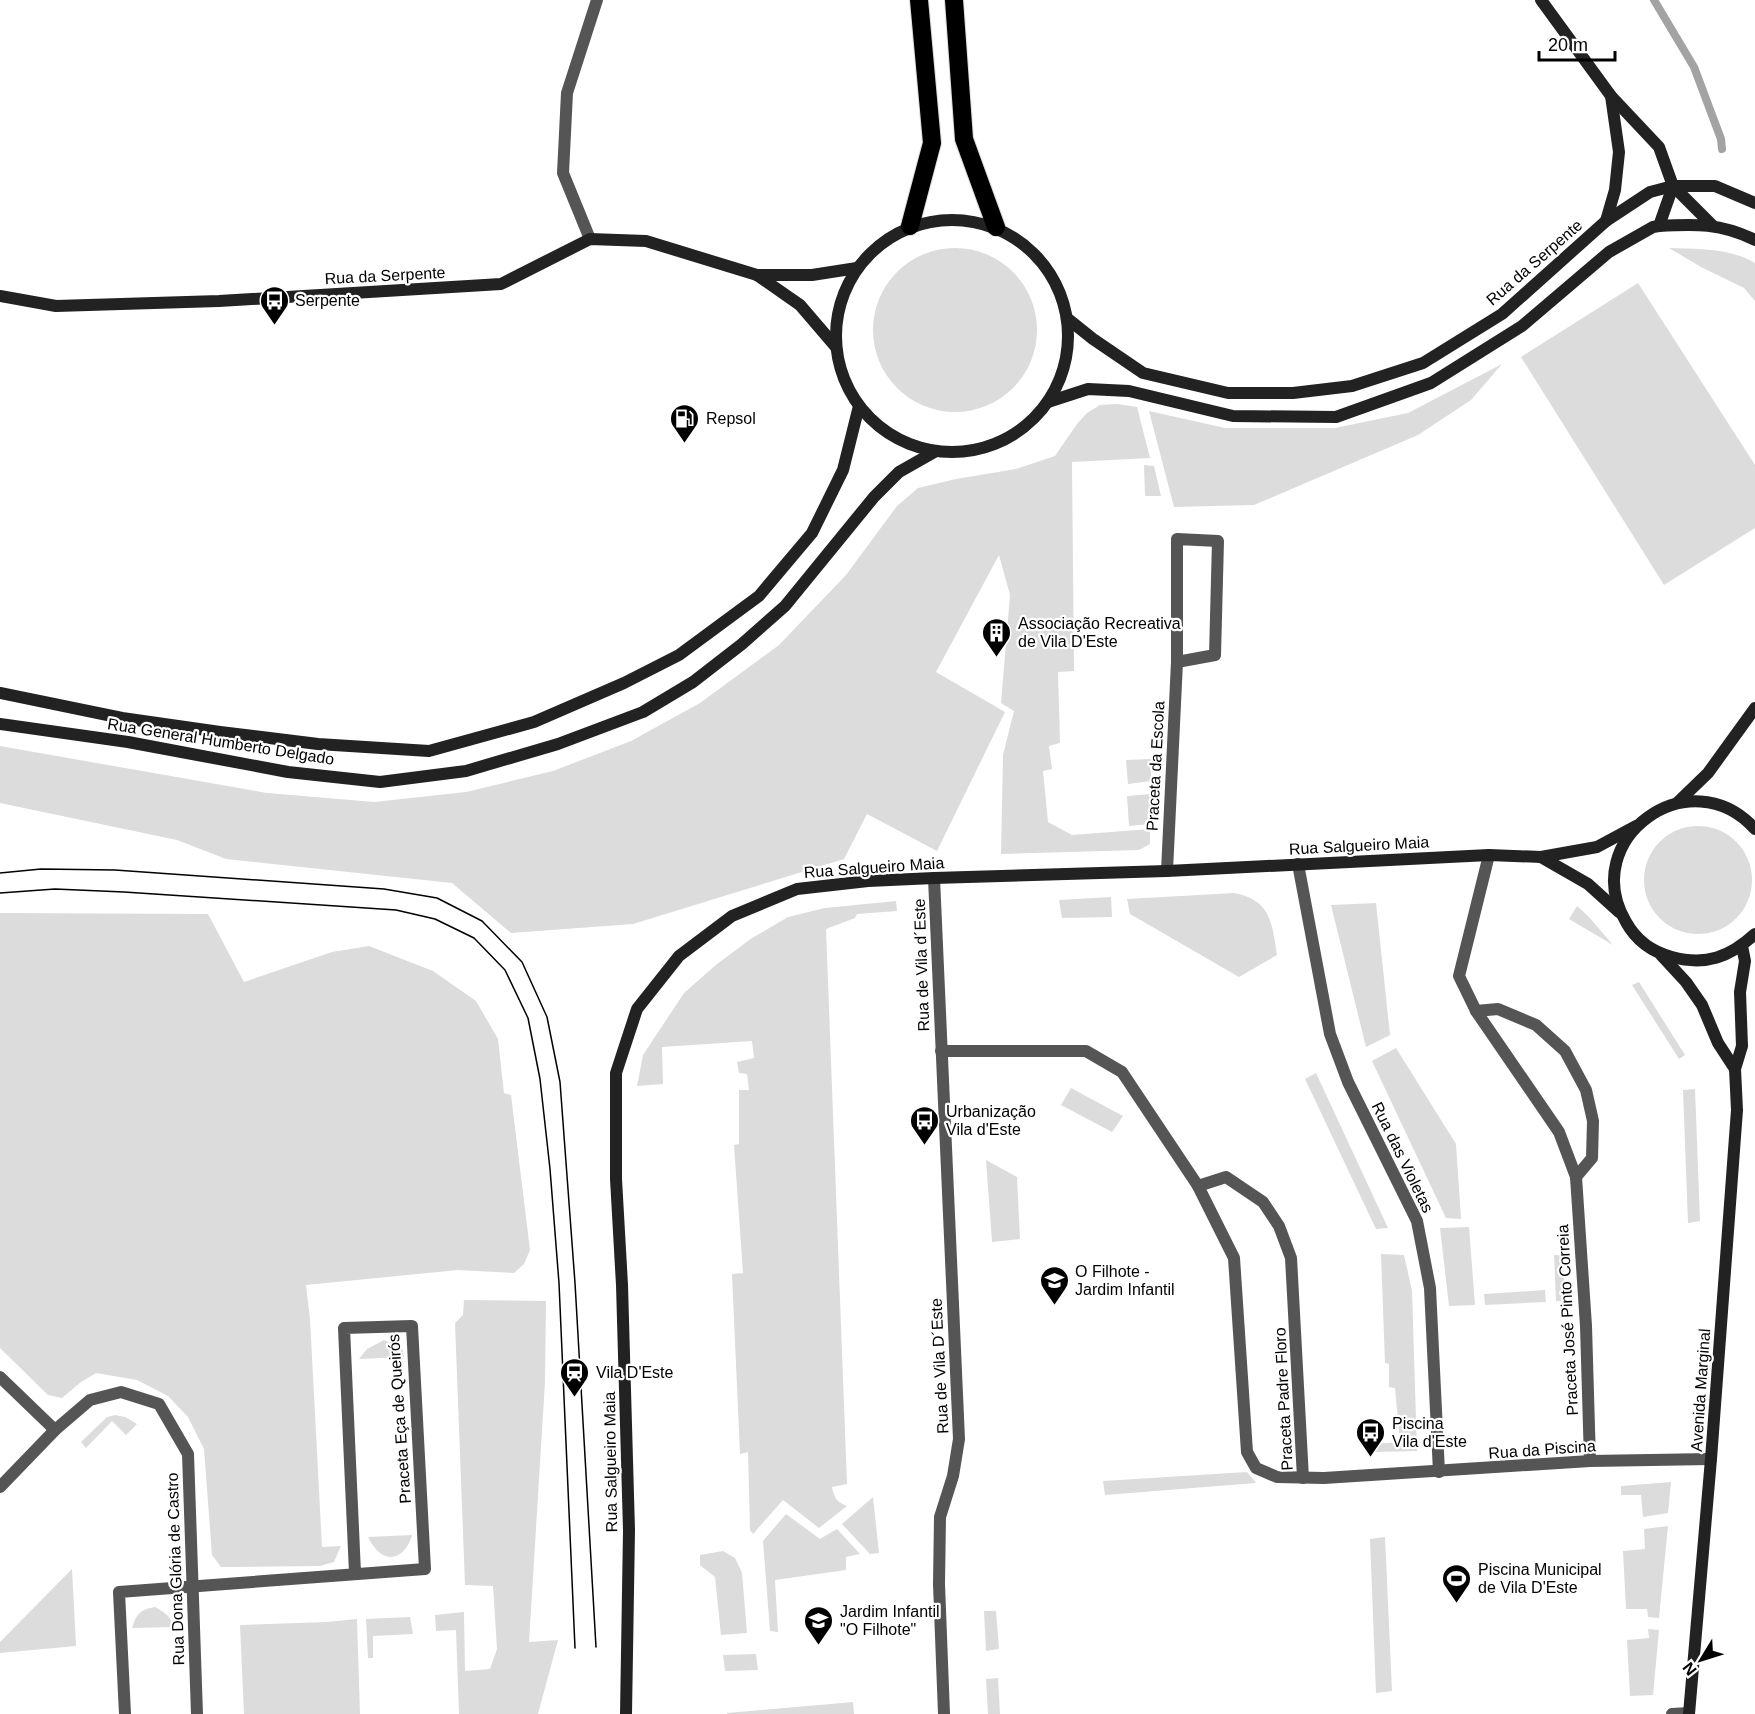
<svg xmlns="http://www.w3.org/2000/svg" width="1755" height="1714" viewBox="0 0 1755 1714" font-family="Arial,sans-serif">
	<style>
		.green { fill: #dcdcdc }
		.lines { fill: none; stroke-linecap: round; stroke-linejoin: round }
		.stream { stroke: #a3a3a3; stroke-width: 8 }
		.highway-casing { stroke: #dbdbdb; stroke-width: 20 }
		.street { stroke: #555; stroke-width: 12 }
		.secondary { stroke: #222; stroke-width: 12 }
		.highway { stroke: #000; stroke-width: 18 }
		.tram { stroke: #000; stroke-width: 1.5 }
		.labels { text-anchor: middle; stroke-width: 4.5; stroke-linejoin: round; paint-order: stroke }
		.street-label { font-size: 16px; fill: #000; stroke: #fff }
		.poi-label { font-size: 16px; fill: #000; stroke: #fff; text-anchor: start }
	</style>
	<rect width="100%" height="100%" fill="#fff"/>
	<g class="green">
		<circle cx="955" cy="330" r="82"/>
		<path d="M1669,248C1696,249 1731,248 1755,263V301L1744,288L1701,267Z"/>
		<polygon points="1638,283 1755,465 1755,528 1664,585 1521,357"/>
		<polygon points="1502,364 1471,400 1418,435 1254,505 1174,507 1149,411 1225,428 1335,428 1408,413"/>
		<polygon points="1117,404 1137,407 1150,458 1072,462 1074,671 1058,672 1060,743 1049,746 1052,769 1043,771 1048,822 1072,835 1150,829 1150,844 1139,850 1001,854 1003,755 1014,711 1001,703 1010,595 999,555 936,672 1005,712 937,851 867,814 844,859 633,924 511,933 452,883 226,859 177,840 0,803 0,746 267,793 374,802 466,792 553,771 631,741 700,703 779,645 846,575 897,506 918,488 956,479 1016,469 1055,456 1077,424 1087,413 1100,405"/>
		<polygon points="1144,465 1154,466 1161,496 1145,496"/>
		<polygon points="1151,759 1151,781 1128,784 1126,760"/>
		<polygon points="1150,794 1150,824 1129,826 1127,796"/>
		<circle cx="1698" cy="880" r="54"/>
		<path d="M1234,893C1271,900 1272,923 1277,955L1239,977L1130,914L1127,899Z"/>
		<polygon points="1111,897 1112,917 1062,918 1059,900"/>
		<path d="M896,901L897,911L857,914L855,918L826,929L847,1484L832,1487C834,1498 837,1502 847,1506L819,1528L783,1500L753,1534L750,1530L748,1452L740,1454L732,1274L743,1273L734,1145L739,1144V1090H749L747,1074L739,1073L737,1062L754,1058L752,1041L662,1047L663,1084L637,1086L643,1055L684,993L717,964L752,938L788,917L825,908Z"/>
		<polygon points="1376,903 1390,1035 1366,1047 1331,905"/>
		<polygon points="1577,906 1588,916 1613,945 1569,919"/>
		<polygon points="0,913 208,914 244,982 332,952 369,946 433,971 476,1001 498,1039 504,1093 511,1095 530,1250 524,1264 514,1273 458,1270 306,1285 310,1319 322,1547 341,1546 334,1562 320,1566 221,1567 212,1555 204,1449 188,1417 168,1396 137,1380 96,1373 81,1382 62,1398 48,1395 0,1348"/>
		<polygon points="1639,982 1685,1055 1679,1059 1632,985"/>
		<polygon points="1396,1048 1456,1144 1461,1219 1446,1218 1372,1061"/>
		<polygon points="1316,1073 1388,1228 1376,1229 1305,1079"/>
		<polygon points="1071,1088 1123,1116 1112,1132 1061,1105"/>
		<polygon points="1695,1089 1700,1221 1688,1223 1683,1090"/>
		<polygon points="986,1160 1017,1177 1020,1239 992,1242"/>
		<polygon points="1469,1227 1475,1305 1449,1306 1440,1228"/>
		<polygon points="1381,1254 1404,1255 1412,1291 1417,1451 1374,1452 1373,1444 1400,1442 1395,1388 1389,1387 1389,1364 1385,1363"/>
		<polygon points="1554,1255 1563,1255 1565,1301 1556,1301"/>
		<polygon points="1545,1290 1546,1302 1485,1305 1484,1294"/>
		<polygon points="464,1300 546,1301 545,1382 529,1642 558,1640 538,1714 459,1714 456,1630 436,1631 435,1615 464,1612 465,1671 490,1669 497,1649 493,1586 465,1585 455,1323 463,1315"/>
		<polygon points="384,1340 402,1348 404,1357 359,1359 367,1349"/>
		<polygon points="115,1415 125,1417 137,1424 126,1435 112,1421 86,1448 81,1442 107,1417"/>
		<polygon points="1247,1472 1256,1483 1105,1495 1103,1481"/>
		<polygon points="1671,1482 1668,1513 1643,1517 1641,1495 1621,1495 1621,1486"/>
		<polygon points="873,1497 879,1553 870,1554 842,1524"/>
		<polygon points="786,1514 820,1539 837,1529 860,1554 846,1557 846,1570 775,1580 778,1632 770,1631 763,1541"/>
		<polygon points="1668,1526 1659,1618 1648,1617 1647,1609 1626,1609 1623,1551 1645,1549 1644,1529"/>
		<path d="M412,1535C408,1550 395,1564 380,1553C375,1549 371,1543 368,1537Z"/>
		<polygon points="1385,1537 1392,1691 1376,1693 1370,1539"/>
		<polygon points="723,1551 735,1558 742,1573 747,1633 721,1635 715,1577 700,1565 700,1555"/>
		<polygon points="72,1569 76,1646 0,1653 0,1642"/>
		<path d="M155,1607C164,1612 171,1616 174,1627L132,1628C136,1614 141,1609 155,1607Z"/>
		<polygon points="984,1611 996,1611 999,1649 986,1651"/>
		<polygon points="410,1617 413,1634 373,1636 373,1658 368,1658 366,1619"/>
		<polygon points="357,1619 360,1714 244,1714 240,1625 327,1622"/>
		<polygon points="1648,1629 1659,1630 1653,1695 1630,1696 1627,1640 1649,1638"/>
		<polygon points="756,1654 758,1670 725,1671 723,1655"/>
		<polygon points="998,1678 1000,1714 988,1714 986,1679"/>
		<polygon points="853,1702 854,1714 727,1714 727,1713"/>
	</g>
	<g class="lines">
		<polyline class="stream" points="1654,0 1694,67 1721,139 1722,149"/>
		<defs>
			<g id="highway">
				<polyline points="954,0 964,139 996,227"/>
				<polyline points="910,226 932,143 919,0"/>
			</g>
		</defs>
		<use href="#highway" class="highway-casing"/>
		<g class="street">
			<polyline points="590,239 563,173 567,93 597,0"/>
			<polyline points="1489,855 1459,976 1476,1011 1559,1132 1576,1177 1586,1326 1590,1461"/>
			<polyline points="1298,864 1330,1034 1348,1082 1417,1221 1430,1288 1439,1472"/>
			<polyline points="1167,871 1177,662 1177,539 1218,541 1215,655 1177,662"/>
			<polyline points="934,878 959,1439 953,1476 940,1517 939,1584 944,1714"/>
			<polyline points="1476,1011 1498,1009 1536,1025 1565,1051 1586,1090 1593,1121 1592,1158 1576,1177"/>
			<polyline points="941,1051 1086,1051 1122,1072 1198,1186 1234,1258 1247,1452 1256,1468 1277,1477 1324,1478 1590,1461 1711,1459"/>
			<polyline points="1198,1186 1226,1177 1263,1202 1279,1226 1291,1258 1303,1478"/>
			<polyline points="0,1377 55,1430"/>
			<polyline points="0,1487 55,1430 90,1400 121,1392 159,1404 188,1454 197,1714"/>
			<polyline points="125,1714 119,1592 425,1569 412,1326 344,1328 355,1573"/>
			<polyline points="1672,1714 1689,1713"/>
		</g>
		<g class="secondary">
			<polyline points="1541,0 1611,96 1659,147 1673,186 1712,225"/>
			<circle cx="952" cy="336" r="116"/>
			<polyline points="1606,221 1615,190 1619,152 1611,96"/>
			<polyline points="1659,226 1673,186"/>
			<polyline points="757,275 800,305 836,347"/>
			<polyline points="0,296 56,306 219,301 501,284 590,239 646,241 757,275 812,275 857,268"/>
			<polyline points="1068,319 1093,339 1143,373 1228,393 1293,393 1352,386 1423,363 1502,314 1606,221 1650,192 1673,186 1715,186 1755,203"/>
			<path d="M1048,402L1088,389L1129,391L1233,416L1336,417L1431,383L1522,326L1609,252L1653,227L1659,226C1695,224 1721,223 1755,240"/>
			<polyline points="0,693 122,718 220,732 318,744 429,751 534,722 624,683 679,655 759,596 812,533 843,470 859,406"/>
			<polyline points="0,724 128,742 288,772 380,782 466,771 558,744 643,712 693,682 742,644 785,606 874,497 899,472 936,451"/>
			<polyline points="1677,803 1708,773 1755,708"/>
			<path d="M1755,829C1690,757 1577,839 1626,922C1636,940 1652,952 1672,957C1706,966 1730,957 1755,934"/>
			<polyline points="1541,857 1588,884 1619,912"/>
			<polyline points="1661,955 1686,982 1702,1005 1718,1043 1735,1069"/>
			<polyline points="626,1714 629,1530 622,1285 616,1179 616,1073 637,1009 679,956 732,916 797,889 868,881 934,878 1167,871 1489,855 1541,857 1597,847 1636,826"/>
			<polyline points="1689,1714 1711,1459 1737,1110 1735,1069 1742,1046 1740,992 1745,961 1742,946"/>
		</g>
		<use href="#highway" class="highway"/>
		<g class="tram">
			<polyline points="0,873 41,869 115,870 384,889 437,898 482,921 522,962 547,1017 560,1082 575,1283 596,1647"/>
			<polyline points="0,893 55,889 124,892 396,910 435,919 474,938 505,970 528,1018 540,1079 550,1169 559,1283 575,1648"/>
		</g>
	</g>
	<defs>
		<symbol id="bus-pin" viewBox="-11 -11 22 30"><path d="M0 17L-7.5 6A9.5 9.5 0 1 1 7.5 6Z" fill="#000" stroke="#fff"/><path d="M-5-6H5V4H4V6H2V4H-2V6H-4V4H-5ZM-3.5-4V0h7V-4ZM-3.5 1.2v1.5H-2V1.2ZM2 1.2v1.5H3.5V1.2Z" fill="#fff"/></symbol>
		<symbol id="fuel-pin" viewBox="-11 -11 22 30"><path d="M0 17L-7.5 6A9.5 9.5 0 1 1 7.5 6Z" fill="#000" stroke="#fff"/><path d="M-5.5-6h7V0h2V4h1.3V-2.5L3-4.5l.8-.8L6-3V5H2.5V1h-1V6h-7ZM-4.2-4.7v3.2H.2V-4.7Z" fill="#fff"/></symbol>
		<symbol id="building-pin" viewBox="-11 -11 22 30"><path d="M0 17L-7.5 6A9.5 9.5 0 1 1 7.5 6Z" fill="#000" stroke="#fff"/><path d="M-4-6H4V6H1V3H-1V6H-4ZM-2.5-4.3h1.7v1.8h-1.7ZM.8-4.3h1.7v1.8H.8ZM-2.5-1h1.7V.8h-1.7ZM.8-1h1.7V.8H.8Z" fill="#fff"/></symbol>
		<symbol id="school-pin" viewBox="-11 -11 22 30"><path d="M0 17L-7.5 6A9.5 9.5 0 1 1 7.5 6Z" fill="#000" stroke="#fff"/><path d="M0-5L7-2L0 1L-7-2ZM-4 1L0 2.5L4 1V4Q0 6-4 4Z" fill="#fff"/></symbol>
		<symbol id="station-pin" viewBox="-11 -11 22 30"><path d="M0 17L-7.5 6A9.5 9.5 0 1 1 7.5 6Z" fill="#000" stroke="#fff"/><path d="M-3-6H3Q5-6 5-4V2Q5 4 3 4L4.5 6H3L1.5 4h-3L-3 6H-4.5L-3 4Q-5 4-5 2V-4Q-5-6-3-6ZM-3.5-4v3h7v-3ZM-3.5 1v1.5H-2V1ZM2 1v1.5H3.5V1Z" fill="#fff"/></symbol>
		<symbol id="stadium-pin" viewBox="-11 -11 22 30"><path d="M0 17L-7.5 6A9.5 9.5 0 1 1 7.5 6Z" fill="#000" stroke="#fff"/><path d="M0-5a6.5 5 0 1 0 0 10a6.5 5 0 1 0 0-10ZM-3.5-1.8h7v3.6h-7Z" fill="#fff"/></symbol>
	</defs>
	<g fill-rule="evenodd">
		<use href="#bus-pin" x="258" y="284" width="33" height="45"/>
		<use href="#fuel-pin" x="668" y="402" width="33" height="45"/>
		<use href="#building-pin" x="980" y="616" width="33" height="45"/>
		<use href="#bus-pin" x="908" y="1104" width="33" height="45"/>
		<use href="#school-pin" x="1038" y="1264" width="33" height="45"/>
		<use href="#station-pin" x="558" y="1356" width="33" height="45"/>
		<use href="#bus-pin" x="1354" y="1416" width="33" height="45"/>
		<use href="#stadium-pin" x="1440" y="1562" width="33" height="45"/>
		<use href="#school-pin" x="802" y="1604" width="33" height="45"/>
	</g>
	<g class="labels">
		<g class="street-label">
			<text transform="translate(1534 262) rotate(-41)" y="6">Rua da Serpente</text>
			<text transform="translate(385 275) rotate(-3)" y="6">Rua da Serpente</text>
			<text transform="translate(221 741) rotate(9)" y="6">Rua General Humberto Delgado</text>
			<text transform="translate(1155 766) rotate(-87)" y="6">Praceta da Escola</text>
			<text transform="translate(1359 845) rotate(-3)" y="6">Rua Salgueiro Maia</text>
			<text transform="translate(874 867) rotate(-4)" y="6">Rua Salgueiro Maia</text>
			<text transform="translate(921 965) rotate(-92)" y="6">Rua de Vila d´Este</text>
			<text transform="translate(1403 1157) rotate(64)" y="6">Rua das Violetas</text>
			<text transform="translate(1567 1320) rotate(-93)" y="6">Praceta José Pinto Correia</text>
			<text transform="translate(939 1366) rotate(-93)" y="6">Rua de Vila D´Este</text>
			<text transform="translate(1700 1390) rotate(-86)" y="6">Avenida Marginal</text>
			<text transform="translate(1283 1399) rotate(-93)" y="6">Praceta Padre Floro</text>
			<text transform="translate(399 1419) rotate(-94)" y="6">Praceta Eça de Queirós</text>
			<text transform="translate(1542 1449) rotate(-4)" y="6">Rua da Piscina</text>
			<text transform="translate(610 1462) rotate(-91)" y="6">Rua Salgueiro Maia</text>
			<text transform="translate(175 1569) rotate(-92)" y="6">Rua Dona Glória de Castro</text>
		</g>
		<g class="poi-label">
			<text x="295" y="306">Serpente</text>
			<text x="706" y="424">Repsol</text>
			<text x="1018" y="629">Associação Recreativa<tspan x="1018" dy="18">de Vila D'Este</tspan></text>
			<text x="946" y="1117">Urbanização<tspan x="946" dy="18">Vila d'Este</tspan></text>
			<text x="1075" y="1277">O Filhote -<tspan x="1075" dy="18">Jardim Infantil</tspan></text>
			<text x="596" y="1378">Vila D'Este</text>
			<text x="1392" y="1429">Piscina<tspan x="1392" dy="18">Vila d'Este</tspan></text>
			<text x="1478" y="1575">Piscina Municipal<tspan x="1478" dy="18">de Vila D'Este</tspan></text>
			<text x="840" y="1617">Jardim Infantil<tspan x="840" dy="18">"O Filhote"</tspan></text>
		</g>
	</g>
	<g transform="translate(1701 1660) rotate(232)" stroke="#ffffff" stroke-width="4.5" paint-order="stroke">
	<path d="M0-4.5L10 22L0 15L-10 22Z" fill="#000000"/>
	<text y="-9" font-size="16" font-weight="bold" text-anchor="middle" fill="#000000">N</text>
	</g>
	<path d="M1539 51v9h76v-9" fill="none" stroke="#000000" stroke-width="3"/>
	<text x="1548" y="51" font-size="18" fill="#000000" stroke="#ffffff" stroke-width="4.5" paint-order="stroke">20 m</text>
</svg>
